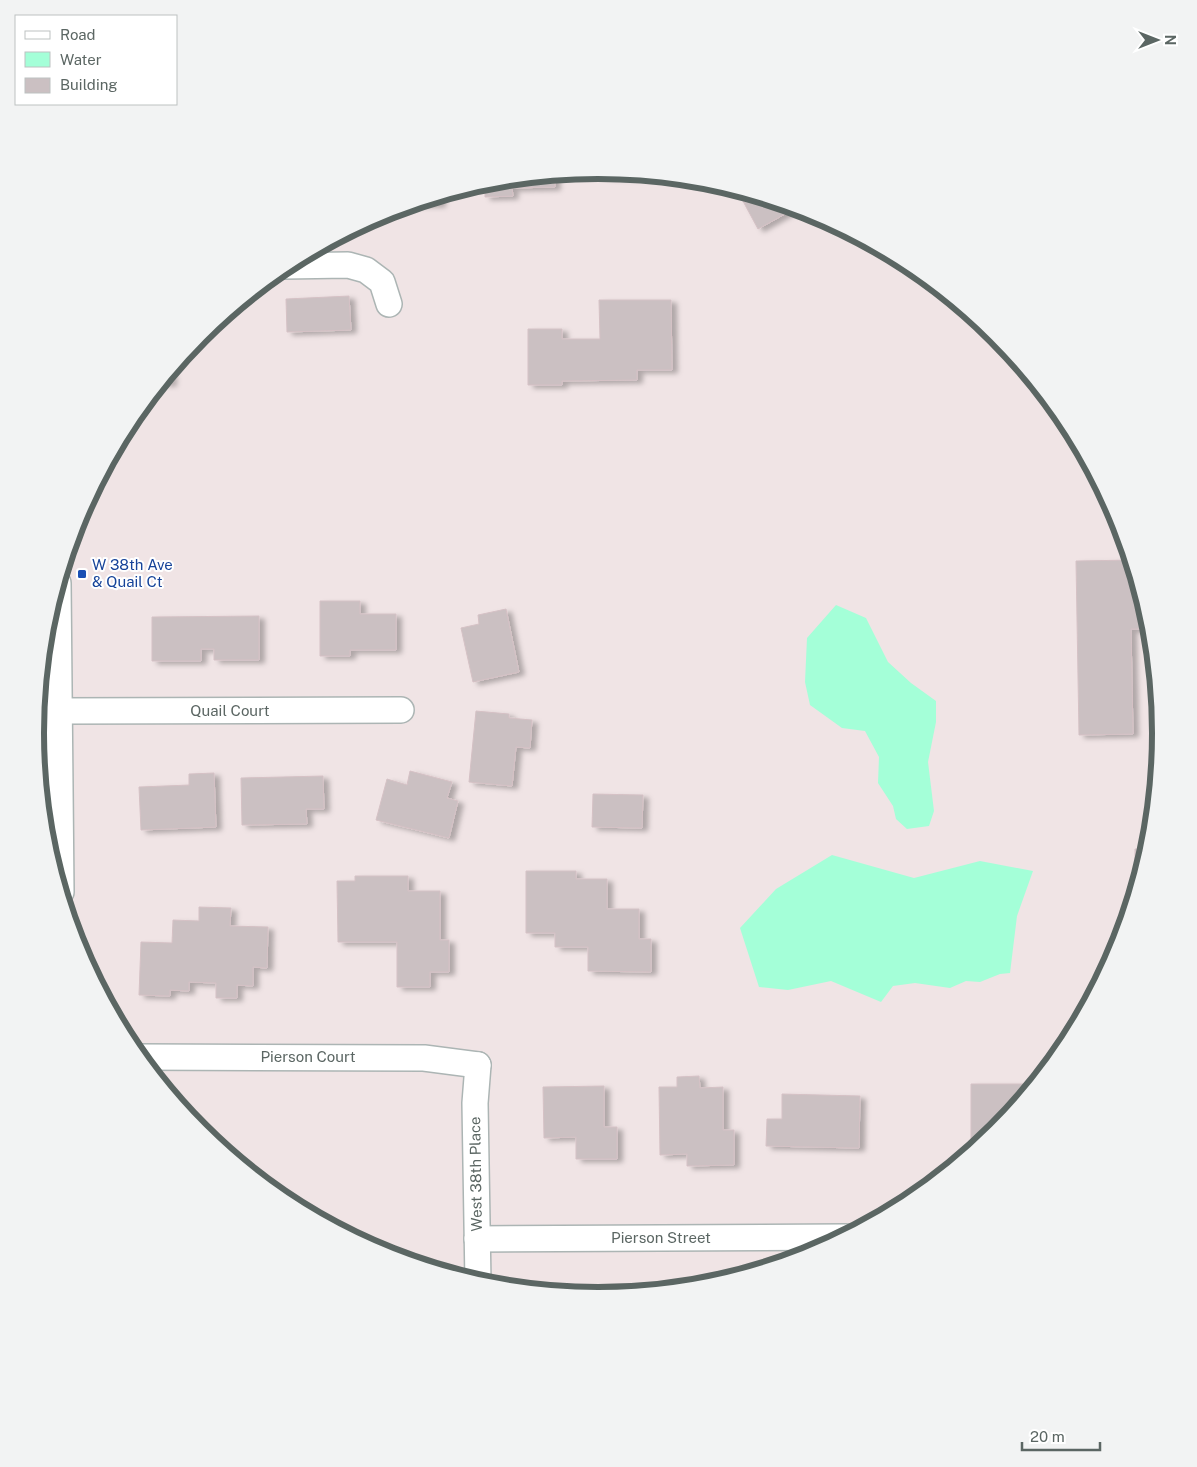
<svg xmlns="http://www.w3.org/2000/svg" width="1197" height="1467" viewBox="0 0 1197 1467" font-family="'Public Sans',sans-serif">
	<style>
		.water { fill: #a4ffd8 }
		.building { fill: #cbc0c2; stroke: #d5c1c5; filter: url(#shadow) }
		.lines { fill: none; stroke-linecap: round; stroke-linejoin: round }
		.minor-casing { stroke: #acb5b4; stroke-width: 28 }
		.minor { stroke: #fff; stroke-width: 25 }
		.transit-dot { fill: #1a4fb4; stroke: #fff; stroke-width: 2 }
		.labels { text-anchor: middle; stroke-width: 4; stroke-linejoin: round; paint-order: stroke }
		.transit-label { font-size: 15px; fill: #164399; stroke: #fff; text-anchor: start }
		.street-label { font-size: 15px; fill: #5b6663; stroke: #fff }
		.rim { fill: none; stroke: #5b6663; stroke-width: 6 }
	</style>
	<defs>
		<filter id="shadow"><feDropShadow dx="5.5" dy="3" stdDeviation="2.5" flood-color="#0004"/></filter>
	</defs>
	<rect width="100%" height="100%" fill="#f0e4e5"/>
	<g class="water">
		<polygon points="836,605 866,618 888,662 911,683 936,701 936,722 928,762 934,811 929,826 907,829 896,819 893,806 878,783 879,757 865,731 842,728 810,705 805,682 807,638"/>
		<polygon points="832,855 914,878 980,861 1033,871 1017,916 1010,973 1000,974 980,982 966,981 950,988 915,983 893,986 881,1002 831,981 788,990 759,987 740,928 776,889"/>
	</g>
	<g class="building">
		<polygon points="606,171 671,177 606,176"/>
		<polygon points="554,174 555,187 512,188 513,196 485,197 485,182"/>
		<polygon points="737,190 793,207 794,209 758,229"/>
		<polygon points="440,196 440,204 411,204"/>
		<polygon points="349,296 351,330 287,332 286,299"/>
		<polygon points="599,300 671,300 672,370 637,370 637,380 562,381 562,385 528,385 528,329 562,329 562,339 600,339"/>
		<polygon points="171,371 171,383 161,383"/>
		<polygon points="1132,560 1144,601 1145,629 1131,629 1133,734 1079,735 1076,561"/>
		<polygon points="320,601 360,601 360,614 396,614 396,650 350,650 350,656 320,656"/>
		<polygon points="506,609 519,672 473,682 461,628 479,624 478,615"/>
		<polygon points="259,616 259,660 214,660 214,649 201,649 201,661 152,661 152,617"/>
		<polygon points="476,711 509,714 509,718 532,720 530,748 516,747 512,786 469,782"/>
		<polygon points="410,771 452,782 447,798 458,801 449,838 376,820 387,779 407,785"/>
		<polygon points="214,773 216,827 141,830 139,787 189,785 189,774"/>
		<polygon points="323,776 324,809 306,809 307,824 242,825 241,778"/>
		<polygon points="593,794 643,795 642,828 592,827"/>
		<polygon points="1135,849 1149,849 1141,877 1135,876"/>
		<polygon points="526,871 576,871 576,879 607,879 607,909 639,909 639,939 651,939 651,972 588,971 588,947 555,947 555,933 526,933"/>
		<polygon points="355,876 408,876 408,891 440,891 440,940 449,940 449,972 430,972 430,987 397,987 397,942 338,942 337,881 355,881"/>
		<polygon points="199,907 231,908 230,926 268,927 267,968 253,967 253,986 237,985 237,998 216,998 216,983 189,982 189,991 170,990 170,996 139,995 141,942 172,943 173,920 199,921"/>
		<polygon points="699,1076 700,1088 723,1087 723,1130 734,1130 734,1165 687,1166 687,1154 660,1155 659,1087 677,1087 677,1077"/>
		<polygon points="971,1084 1036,1084 1036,1085 997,1132 982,1144 971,1144"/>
		<polygon points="604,1086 604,1127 617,1127 617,1159 576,1159 576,1137 544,1138 543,1087"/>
		<polygon points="782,1094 860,1096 859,1148 766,1146 767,1119 782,1119"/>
	</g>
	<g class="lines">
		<defs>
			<g id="minor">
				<polyline points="284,266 348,265 366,270 382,282 389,304"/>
				<polyline points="58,583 61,892"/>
				<polyline points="59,711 401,710"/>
				<polyline points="138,1057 424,1058 478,1065"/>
				<polyline points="477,1239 846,1237"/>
				<polyline points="478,1283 475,1103 478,1065"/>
			</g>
		</defs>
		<use href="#minor" class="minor-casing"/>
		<use href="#minor" class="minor"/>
	</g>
	<rect class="transit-dot" x="77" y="569" width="10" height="10" rx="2.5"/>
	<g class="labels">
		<g class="transit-label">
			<text x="92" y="570">W 38th Ave<tspan x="92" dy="17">&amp; Quail Ct</tspan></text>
		</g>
		<g class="street-label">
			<text x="230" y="716">Quail Court</text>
			<text x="308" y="1062">Pierson Court</text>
			<text transform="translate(476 1174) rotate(-91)" y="5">West 38th Place</text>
			<text x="661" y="1243">Pierson Street</text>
		</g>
	</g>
	<path d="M0 0H1197V1467H0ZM44 733a554 554 0 1 1 1108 0a554 554 0 1 1-1108 0Z" fill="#f2f3f3" fill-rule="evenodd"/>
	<path class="rim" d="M44 733a554 554 0 1 1 1108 0a554 554 0 1 1-1108 0Z"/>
	<rect x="15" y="15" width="162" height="90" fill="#ffffff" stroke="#bdc2c1"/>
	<rect x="25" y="31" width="25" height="8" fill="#ffffff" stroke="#bdc2c1"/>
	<text x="60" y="40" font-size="15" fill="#5b6663">Road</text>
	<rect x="25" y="52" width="25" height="15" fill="#a4ffd8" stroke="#bdc2c1"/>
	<text x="60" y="65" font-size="15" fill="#5b6663">Water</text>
	<rect x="25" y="78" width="25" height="15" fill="#cbc0c2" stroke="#bdc2c1"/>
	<text x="60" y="90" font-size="15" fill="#5b6663">Building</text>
	<g transform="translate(1157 40) rotate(90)" stroke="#ffffff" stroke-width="4" paint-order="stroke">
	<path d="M0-4L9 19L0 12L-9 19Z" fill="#5b6663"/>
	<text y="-8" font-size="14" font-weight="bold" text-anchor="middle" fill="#5b6663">N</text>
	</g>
	<path d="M1022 1442v8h78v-8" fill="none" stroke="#5b6663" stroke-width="2.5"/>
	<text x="1030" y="1442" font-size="15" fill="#5b6663" stroke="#ffffff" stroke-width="4" paint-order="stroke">20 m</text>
</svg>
